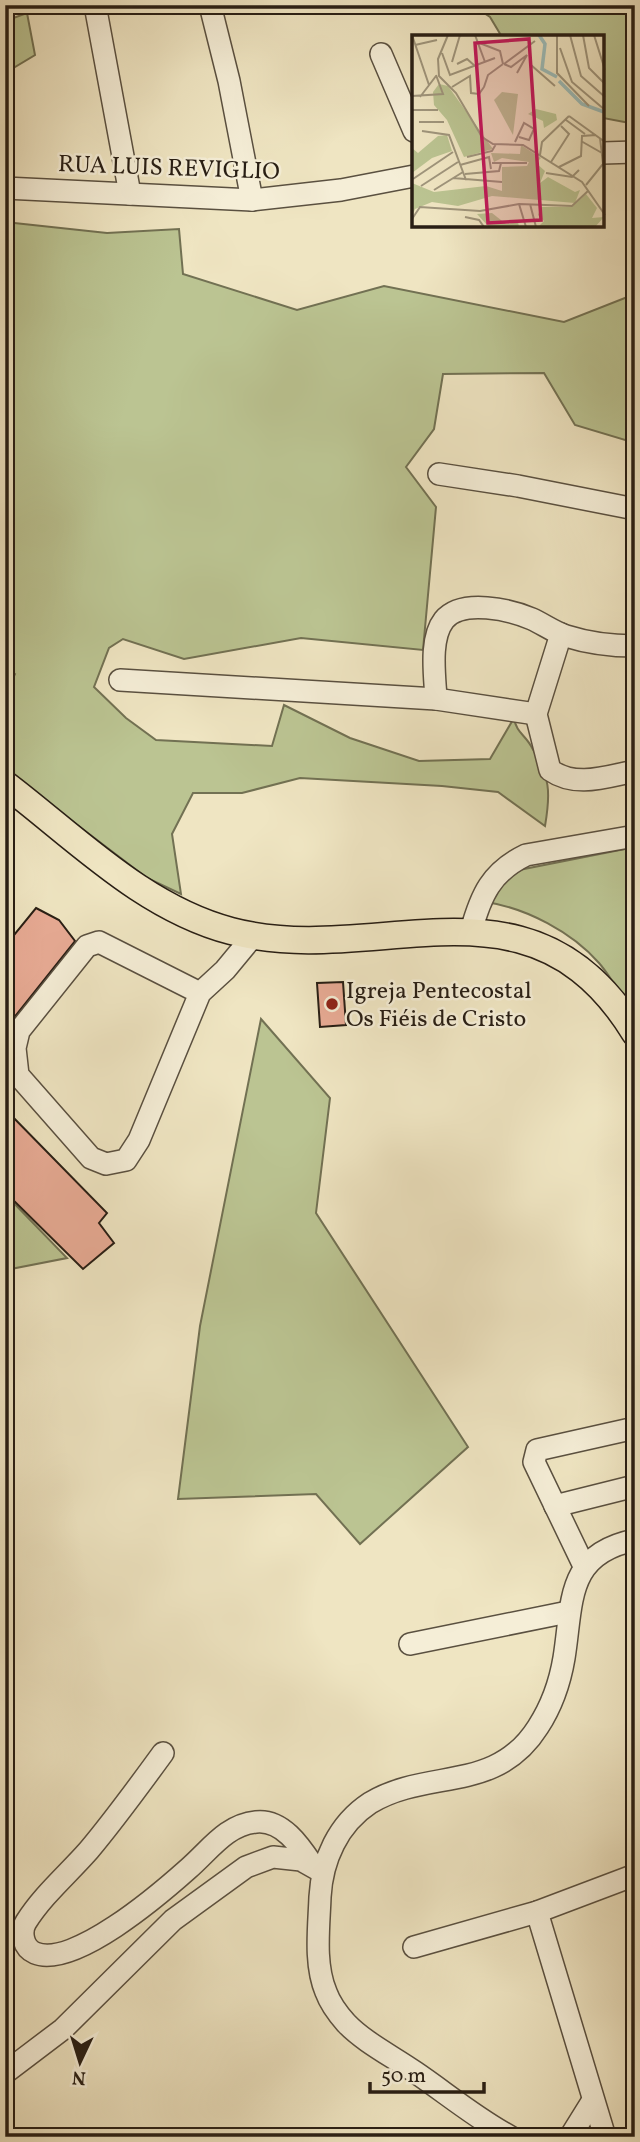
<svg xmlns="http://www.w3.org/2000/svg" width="640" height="2142" viewBox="0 0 640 2142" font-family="Vollkorn,serif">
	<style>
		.green { fill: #bbc492; stroke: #727153; stroke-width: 2 }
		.building { fill: #e8ab95; stroke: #281e14; stroke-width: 2 }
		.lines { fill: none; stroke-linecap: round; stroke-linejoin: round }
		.minor-casing { stroke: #5a5040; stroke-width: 24 }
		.major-casing { stroke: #281e14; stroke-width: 29 }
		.minor { stroke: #f5eed7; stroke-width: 21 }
		.major { stroke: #efe5c2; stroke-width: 26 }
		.poi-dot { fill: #8f2418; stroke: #f5eed7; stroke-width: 2.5 }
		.labels { text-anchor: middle; stroke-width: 5; stroke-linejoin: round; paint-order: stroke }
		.street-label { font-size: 24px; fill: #281e14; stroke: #f5eed7 }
		.poi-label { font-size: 24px; fill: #281e14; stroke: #f5eed7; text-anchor: start }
		.inset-river { fill: none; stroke: #9cbdba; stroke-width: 3.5 }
		.inset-road { fill: none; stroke: #9f957c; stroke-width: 2 }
		.view { fill: #c2185b; fill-opacity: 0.15; stroke: #c2185b; stroke-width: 3.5 }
		.inset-edge { fill: none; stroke: #281e14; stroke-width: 3.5 }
	</style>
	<rect width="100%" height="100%" fill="#efe5c2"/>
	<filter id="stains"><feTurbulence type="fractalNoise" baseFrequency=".00286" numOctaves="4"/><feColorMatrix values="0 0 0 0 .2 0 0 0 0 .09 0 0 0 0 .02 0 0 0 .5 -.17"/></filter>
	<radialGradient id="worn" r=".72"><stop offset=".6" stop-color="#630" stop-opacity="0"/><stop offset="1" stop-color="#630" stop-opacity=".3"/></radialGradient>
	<g class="green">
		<polygon points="472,5 635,5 635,124 603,118 603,37 502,37 490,17"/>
		<polygon points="27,13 35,55 5,73 5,21"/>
		<path d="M5,222L107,233L179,229L183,274L297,310L384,286L564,322L635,294V443L575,425L544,373L443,374L434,429L406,467L436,507L423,650L301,638L184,659L123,639L109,648L94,687L126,718L156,740L272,746L284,705L350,738L419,761L490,759L514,718C516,732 525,735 531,746C550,778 551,791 545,826L498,792L442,786L300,778L242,793H193L172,834L181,894L147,878L5,770V694L15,674L5,667Z"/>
		<path d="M635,847V1017C623,1000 613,979 599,963C572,932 526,908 486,902L509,872Z"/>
		<polygon points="261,1019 330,1098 316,1213 468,1447 360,1544 316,1494 178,1499 200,1326"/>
		<polygon points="5,1194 67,1258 11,1269 5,1274"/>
	</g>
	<g class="building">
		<polygon points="36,908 59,920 75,941 5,1029 5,946"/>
		<polygon points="343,982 346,1025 320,1027 317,983"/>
		<polygon points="5,1109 107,1213 99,1223 114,1243 83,1269 5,1192"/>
	</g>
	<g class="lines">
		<defs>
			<g id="minor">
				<polyline points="95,5 130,194"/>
				<polyline points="210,5 229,81 252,200"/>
				<polyline points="381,54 414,131"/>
				<polyline points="603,153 635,152"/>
				<polyline points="5,188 252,200 341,190 414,176"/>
				<polyline points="439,474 518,486 635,509"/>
				<path d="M561,634L536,714L550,770C576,788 605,777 635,771"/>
				<polyline points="120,680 436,699 536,714"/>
				<path d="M436,699C435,677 429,639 444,620C462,598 511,610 532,619C543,624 554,632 566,636C588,643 611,646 635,646"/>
				<path d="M471,931C481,895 491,872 526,855L635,836"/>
				<polyline points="200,993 99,942 87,946 19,1031 15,1048 18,1075 91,1158 106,1164 126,1160 139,1140 200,993 225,970 254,935"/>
				<polyline points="555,1506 635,1486"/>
				<polyline points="584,1566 534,1462 537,1450 635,1428"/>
				<polyline points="410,1644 568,1612"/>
				<path d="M163,1753C139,1786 115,1819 89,1850C68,1874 43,1895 26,1922C20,1932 23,1948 35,1953C73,1969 160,1894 188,1869C210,1850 226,1825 256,1822C282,1819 300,1846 312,1864"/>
				<polyline points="537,1912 605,2137"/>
				<polyline points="414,1947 537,1912 635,1875"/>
				<polyline points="5,2073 63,2029 173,1920 246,1867 273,1857 301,1860 317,1869"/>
				<path d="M511,2137C477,2119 446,2093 415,2072C392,2056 364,2042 346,2023C338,2014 330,2003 326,1992C314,1964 319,1927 320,1897C322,1860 338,1824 370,1803C428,1768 496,1794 538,1727C551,1707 560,1682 564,1658C573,1603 565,1554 635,1540"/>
				<polyline points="570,2137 593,2100"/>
			</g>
			<path id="major" d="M5,784C75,837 143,908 231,931C379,970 530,861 635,1033"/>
		</defs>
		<use href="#minor" class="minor-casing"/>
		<use href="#major" class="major-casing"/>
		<use href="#minor" class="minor"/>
		<use href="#major" class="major"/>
	</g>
	<circle class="poi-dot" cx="332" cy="1004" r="7"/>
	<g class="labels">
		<g class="street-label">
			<text transform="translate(169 167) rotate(2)" y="8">RUA LUIS REVIGLIO</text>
		</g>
		<g class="poi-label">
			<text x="346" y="998">Igreja Pentecostal<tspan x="346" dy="28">Os Fiéis de Cristo</tspan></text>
		</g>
	</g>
	<g transform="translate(412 35)">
		<rect width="192" height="192" fill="#efe5c2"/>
		<path d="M27,49L36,51L81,114L52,122L35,85L22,70L21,57ZM90,57L106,59L101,100L82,65ZM124,74L144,79L145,85L132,93L131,86L116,79ZM35,100L40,116L20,123L0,138V113L6,118L26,101ZM109,110L129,123L124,128L133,136L128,148L136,142L163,157L168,155L163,168L80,161L46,171L20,167L3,174L0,181V148L22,157L74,151L90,156V132L115,131L117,127L90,123L82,127L79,118L108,119ZM174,159L185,173L180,183L192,182L183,192H126L132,186L126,180L129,172H160ZM80,178L94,189L106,187L107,192H77L65,179Z" fill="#bbc492"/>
		<path class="inset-river" d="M127,0L133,9L130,34L145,42M147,46L170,69L192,77"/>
		<path class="inset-road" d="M0,0L17,50M36,0L26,24L27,41L44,58L70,102L81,109L111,110L170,147L193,180M63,0L73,27M145,0V38L177,71M158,0L169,41L193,62M171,0L177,33L193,49M182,0L193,35M65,7L88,16L91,29M3,10L25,5M148,13L160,47L193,75M30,18L38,40L83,23M40,27L48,0M45,29L55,24L63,31M92,29L99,32L115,20L105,38M92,29L123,6M119,30L143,51M40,52L58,41L59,58L67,59L72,52M72,52L76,40L91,29M0,61L31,59L24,40M8,62L24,41M0,75H26M157,81L193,107M154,85L173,99M7,87H32M10,96L37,100L54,145M169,106L190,118M103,107L112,88L122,94L117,105L107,102M128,120L130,107L157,81M55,122L80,116L84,109M139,127L157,99L149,91M80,128H115M48,130L77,122L79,134M147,132L169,121L170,101L184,100M134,138L160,142L167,135M53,139L87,136L89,128M41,143L90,147M1,144L41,117M174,150L191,129L188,103M9,151L46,127M22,155L51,137M107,169L114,192M118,169L124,192M53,182L67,185L72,192M0,184L8,172L68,176L107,169L160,171L176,156"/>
		<path class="view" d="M117,4L129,185L76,188L63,8Z"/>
		<rect width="192" height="192" class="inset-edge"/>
	</g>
	<rect width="640" height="2142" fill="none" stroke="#efe5c2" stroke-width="28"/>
	<rect x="7" y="7" width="626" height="2128" fill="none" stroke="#281e14" stroke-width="3.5"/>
	<rect x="14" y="14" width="612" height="2114" fill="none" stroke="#281e14" stroke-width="2"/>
	<g transform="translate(80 2062) rotate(184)" stroke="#f5eed7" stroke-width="5" paint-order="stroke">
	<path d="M0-5L12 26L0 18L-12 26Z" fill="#281e14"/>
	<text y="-10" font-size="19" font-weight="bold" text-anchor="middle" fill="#281e14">N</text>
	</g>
	<path d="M370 2082v10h114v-10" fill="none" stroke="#281e14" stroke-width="3.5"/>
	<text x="381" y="2082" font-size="21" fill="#281e14" stroke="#f5eed7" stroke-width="5" paint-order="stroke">50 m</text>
	<rect width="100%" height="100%" filter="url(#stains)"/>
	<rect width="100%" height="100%" fill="url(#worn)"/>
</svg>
